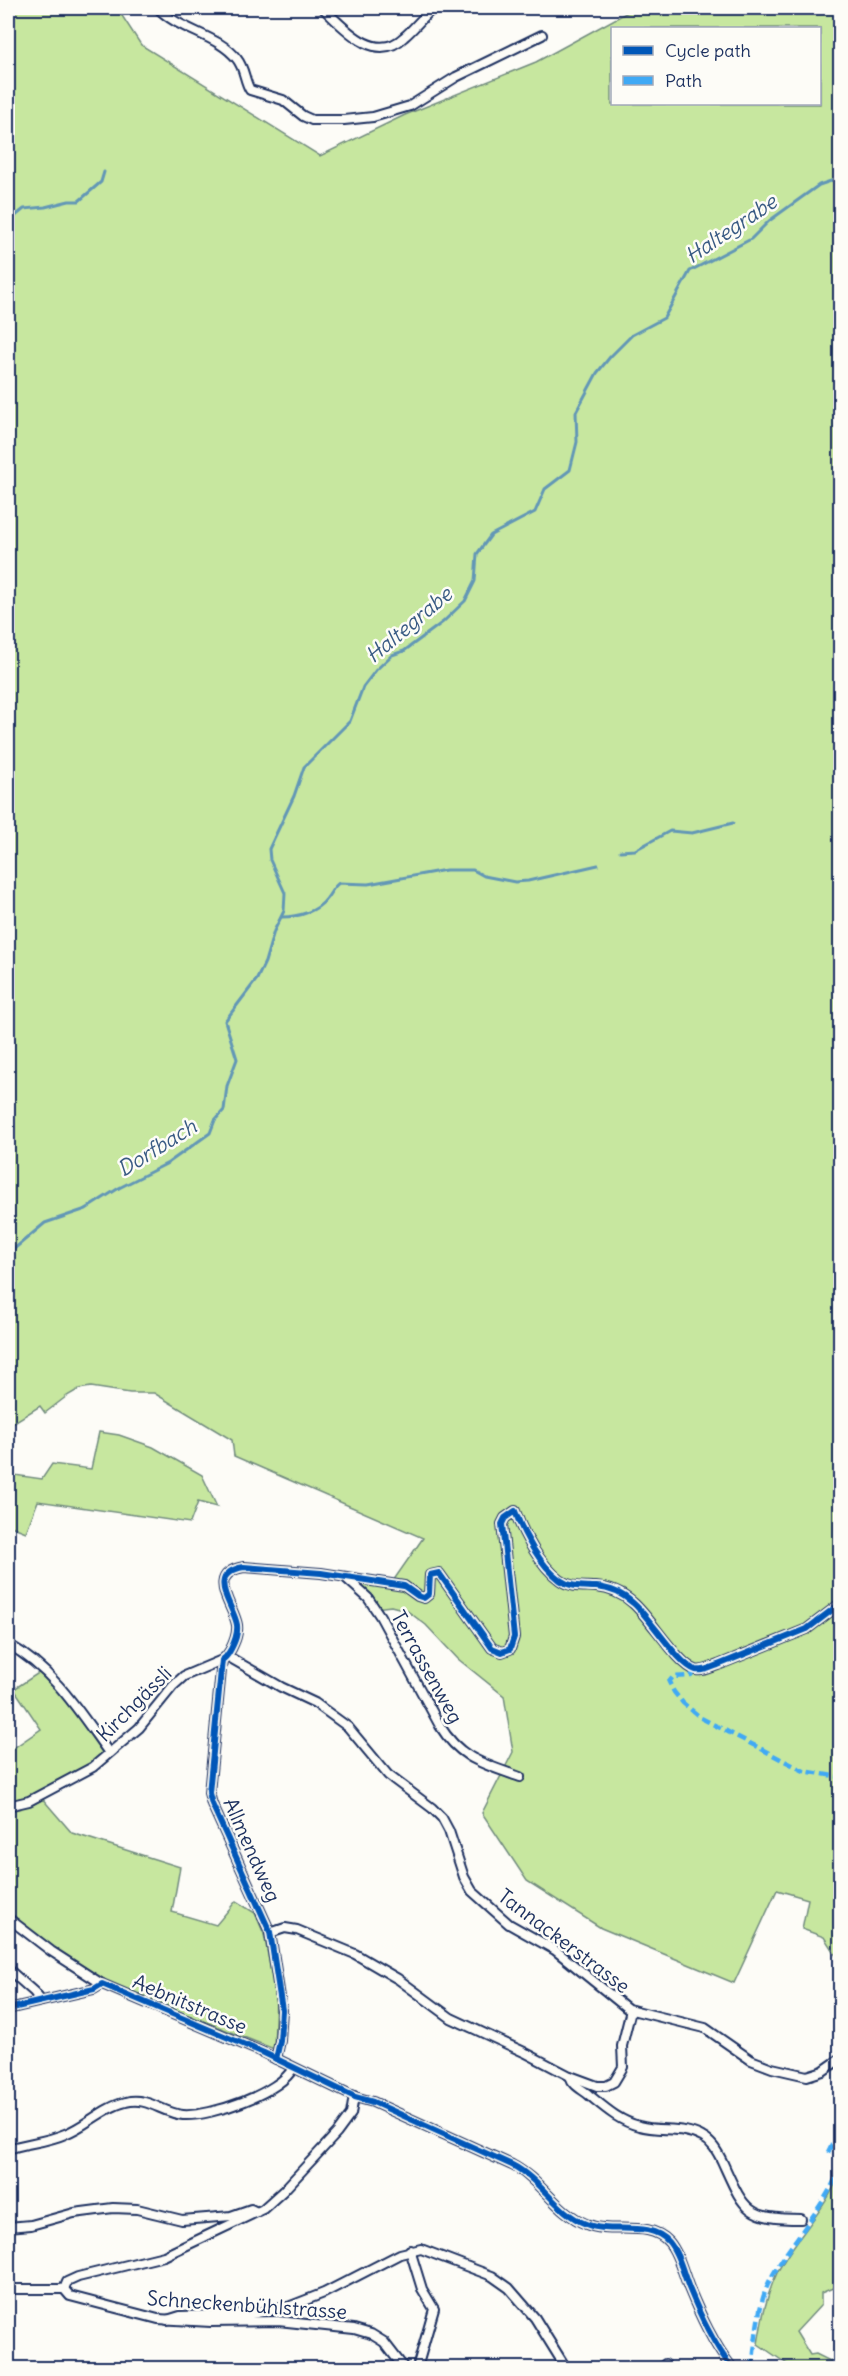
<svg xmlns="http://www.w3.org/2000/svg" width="848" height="2376" viewBox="0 0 848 2376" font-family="Delius,sans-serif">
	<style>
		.green { fill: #c7e79f; stroke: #718b7e; stroke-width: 1.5; fill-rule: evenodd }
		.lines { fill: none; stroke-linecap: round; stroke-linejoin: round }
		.stream { stroke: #6297b6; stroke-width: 3 }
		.minor-casing { stroke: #1b2f5e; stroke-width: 12 }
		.minor { stroke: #fdfcf7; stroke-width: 8 }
		.quiet { stroke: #3fa9f5; stroke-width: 4.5; stroke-dasharray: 9 4.5; stroke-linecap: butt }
		.cycleway-casing { stroke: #fdfcf7; stroke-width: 10 }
		.cycleway { stroke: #0057b8; stroke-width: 6 }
		.labels { text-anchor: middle; stroke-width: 5; stroke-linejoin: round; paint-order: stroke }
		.street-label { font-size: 20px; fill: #1b2f5e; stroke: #fdfcf7 }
		.water-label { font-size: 21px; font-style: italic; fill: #385a83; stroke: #fdfcf7 }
	</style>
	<rect width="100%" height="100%" fill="#fdfcf7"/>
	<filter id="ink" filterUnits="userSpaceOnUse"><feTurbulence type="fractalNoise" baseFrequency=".0167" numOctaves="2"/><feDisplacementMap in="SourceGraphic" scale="12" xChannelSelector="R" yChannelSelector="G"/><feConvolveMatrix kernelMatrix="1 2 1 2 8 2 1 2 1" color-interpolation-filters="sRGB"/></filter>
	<g filter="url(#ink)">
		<g class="green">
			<path d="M8,8H117L141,45L320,156L405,115L536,62L635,8H840V1962L824,1937L802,1929L808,1899L777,1890L734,1983L601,1928L527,1881L482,1813L513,1752L504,1696L458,1659L426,1625L406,1610L391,1606L375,1608L348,1580L391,1584L423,1538L234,1456L232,1440L154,1393H130L91,1387L79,1389L67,1396L45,1413L40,1406L8,1426ZM612,28H820V104H612Z"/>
			<polygon points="99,1432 119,1435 153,1447 202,1475 217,1507 198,1502 190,1523 38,1501 26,1532 8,1525 8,1474 42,1479 52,1464 91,1469"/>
			<polygon points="43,1670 109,1753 40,1796 72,1833 180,1867 172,1912 216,1925 236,1901 255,1913 264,1934 276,1997 274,2049 112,1985 17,1925 8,1915 8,1752 41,1729 14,1689"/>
			<path d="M840,2172V2285L821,2293V2305L796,2332L810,2355L816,2354L830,2361L840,2356V2368H793L758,2344C762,2319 766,2296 777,2273C795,2237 827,2210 840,2172Z"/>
		</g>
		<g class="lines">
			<g class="stream">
				<polyline points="8,222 24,209 45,207 69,201 79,201 101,182 104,172"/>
				<polyline points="620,851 635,850 670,831 692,833 733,823"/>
				<path d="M282,917C298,917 317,912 327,898C331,893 333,887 339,883L368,884L446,870H473L484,876L515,882L528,881L598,865"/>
				<polyline points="8,1254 45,1223 86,1209 119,1188 168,1163 210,1133 215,1120 224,1110 227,1086 237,1059 225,1021 257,979 265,962 274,931 284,911 285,893 270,860 269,849 294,796 304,767 350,721 363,687 376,670 392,655 404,651 443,622 465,601 475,581 477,554 491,535 535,512 545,489 570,470 577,442 576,412 597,373 610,357 632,335 664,318 690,271 751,239 769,221 819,185 840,178"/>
			</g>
			<defs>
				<g id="minor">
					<path d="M158,8C180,31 219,35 237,59C245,69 244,80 250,90L283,100L303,116L312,120H344L373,117L410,106L456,77L542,35"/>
					<path d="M323,8C343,27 375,65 404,37C415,28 423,16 434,8"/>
					<path d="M347,1579L368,1598L380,1616L440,1726C461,1760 485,1764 520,1777"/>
					<path d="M8,1644C55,1671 78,1710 109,1753"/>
					<polyline points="227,1656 281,1687 315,1703 348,1727 388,1775 432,1808 442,1818 449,1831 464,1877 472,1891 509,1924 555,1950 628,2009 705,2028 751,2060 772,2068 807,2076 823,2071 840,2059"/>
					<polyline points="8,1806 29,1801 93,1767 139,1728 173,1686 184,1676 222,1660"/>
					<polyline points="8,1918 51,1951 102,1984"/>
					<polyline points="270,1933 285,1928 297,1930 355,1954 398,1979 451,2018 524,2052 570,2076 597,2086 606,2086 614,2082 623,2067 622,2046 631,2010"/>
					<polyline points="8,1969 34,1992 41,2001"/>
					<path d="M8,2009L94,1989L102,1984L264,2053L355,2097L373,2102L512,2165C540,2179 557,2213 586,2224C612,2235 649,2219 669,2242C679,2254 683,2273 689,2288C701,2317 713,2343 732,2368"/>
					<path d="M276,2059L280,2041L282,2010L270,1932L212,1804L209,1793L222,1660C227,1657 228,1654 231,1649C235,1641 238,1634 237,1625C234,1605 204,1574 244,1567L321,1573L404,1586L418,1596L424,1598L429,1594L430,1575L439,1573L492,1648L502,1652L510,1649L514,1637L502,1524L505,1518L515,1511C523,1534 540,1565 560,1580C571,1588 584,1586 596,1587C610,1588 623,1594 633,1603C650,1617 678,1665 696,1670C704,1672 711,1667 718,1665L807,1629L840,1604"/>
					<path d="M570,2076C573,2086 582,2089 589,2095C605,2108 619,2121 639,2126C660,2132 683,2126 702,2137C712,2142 717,2151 722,2161C744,2209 745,2219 801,2219"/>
					<path d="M8,2149C26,2143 47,2142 65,2134C86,2126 104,2107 126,2102C147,2096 162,2113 183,2115C210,2117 280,2093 293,2068"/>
					<polyline points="8,2227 31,2225 74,2213 113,2208 137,2209 182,2220 231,2216 251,2209 257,2212"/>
					<polyline points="410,2250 422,2289 434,2309 417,2368"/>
					<polyline points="8,2289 64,2289"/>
					<polyline points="64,2289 67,2282 78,2277 164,2256 263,2209 283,2191 337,2133 351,2114 354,2096"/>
					<polyline points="64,2289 70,2296 158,2319 211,2322 278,2321 354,2329 371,2334 384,2342 404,2368"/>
					<polyline points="167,2320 180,2316 251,2314 288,2307 324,2293 400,2254 421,2249 492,2276 509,2288 535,2318 566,2368"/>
					<polyline points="665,2364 667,2368"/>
				</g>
			</defs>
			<use href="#minor" class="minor-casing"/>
			<use href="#minor" class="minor"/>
			<g class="quiet">
				<polyline points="696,1670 691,1676 673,1677 669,1682 674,1692 683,1703 701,1718 804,1771 840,1777"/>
				<polyline points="828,2153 832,2145 838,2141 840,2148"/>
				<path d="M752,2368C756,2341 757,2307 769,2282C789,2243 823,2210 840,2169"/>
			</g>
			<defs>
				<g id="cycleway">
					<path d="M8,2009L94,1989L102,1984L264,2053L355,2097L373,2102L512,2165C540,2179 557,2213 586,2224C612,2235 649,2219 669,2242C679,2254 683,2273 689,2288C701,2317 713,2343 732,2368"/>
					<path d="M276,2059L280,2041L282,2010L270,1932L212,1804L209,1793L222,1660C227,1657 228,1654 231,1649C235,1641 238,1634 237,1625C234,1605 204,1574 244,1567L321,1573L404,1586L418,1596L424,1598L429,1594L430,1575L439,1573L492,1648L502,1652L510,1649L514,1637L502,1524L505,1518L515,1511C523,1534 540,1565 560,1580C571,1588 584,1586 596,1587C610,1588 623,1594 633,1603C650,1617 678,1665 696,1670C704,1672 711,1667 718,1665L807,1629L840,1604"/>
				</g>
			</defs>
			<use href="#cycleway" class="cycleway-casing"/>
			<use href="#cycleway" class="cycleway"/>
		</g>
	</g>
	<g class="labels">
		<g class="street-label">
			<text transform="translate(427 1667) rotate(61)" y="7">Terrassenweg</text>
			<text transform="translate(134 1704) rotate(-45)" y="7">Kirchgässli</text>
			<text transform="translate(252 1850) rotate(66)" y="7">Allmendweg</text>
			<text transform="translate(564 1941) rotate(37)" y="7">Tannackerstrasse</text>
			<text transform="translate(190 2004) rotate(23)" y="7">Aebnitstrasse</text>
			<text transform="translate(247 2305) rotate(4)" y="7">Schneckenbühlstrasse</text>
		</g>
		<g class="water-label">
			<text transform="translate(731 229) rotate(-34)" y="7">Haltegrabe</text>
			<text transform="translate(409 625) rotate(-40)" y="7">Haltegrabe</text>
			<text transform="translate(157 1148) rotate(-32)" y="7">Dorfbach</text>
		</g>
	</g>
	<rect width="848" height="2376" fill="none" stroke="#fdfcf7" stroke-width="30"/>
	<rect x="15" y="15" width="818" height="2346" fill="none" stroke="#1b2f5e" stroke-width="2" filter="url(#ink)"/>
	<rect x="611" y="27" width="210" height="78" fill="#fdfcf7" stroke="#a3aaba" stroke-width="1.5"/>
	<rect x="623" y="46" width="30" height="9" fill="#0057b8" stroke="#a3aaba" stroke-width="1.5"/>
	<text x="665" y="57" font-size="18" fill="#1b2f5e">Cycle path</text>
	<rect x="623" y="76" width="30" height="9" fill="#3fa9f5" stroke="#a3aaba" stroke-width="1.5"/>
	<text x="665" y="87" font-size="18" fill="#1b2f5e">Path</text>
</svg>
